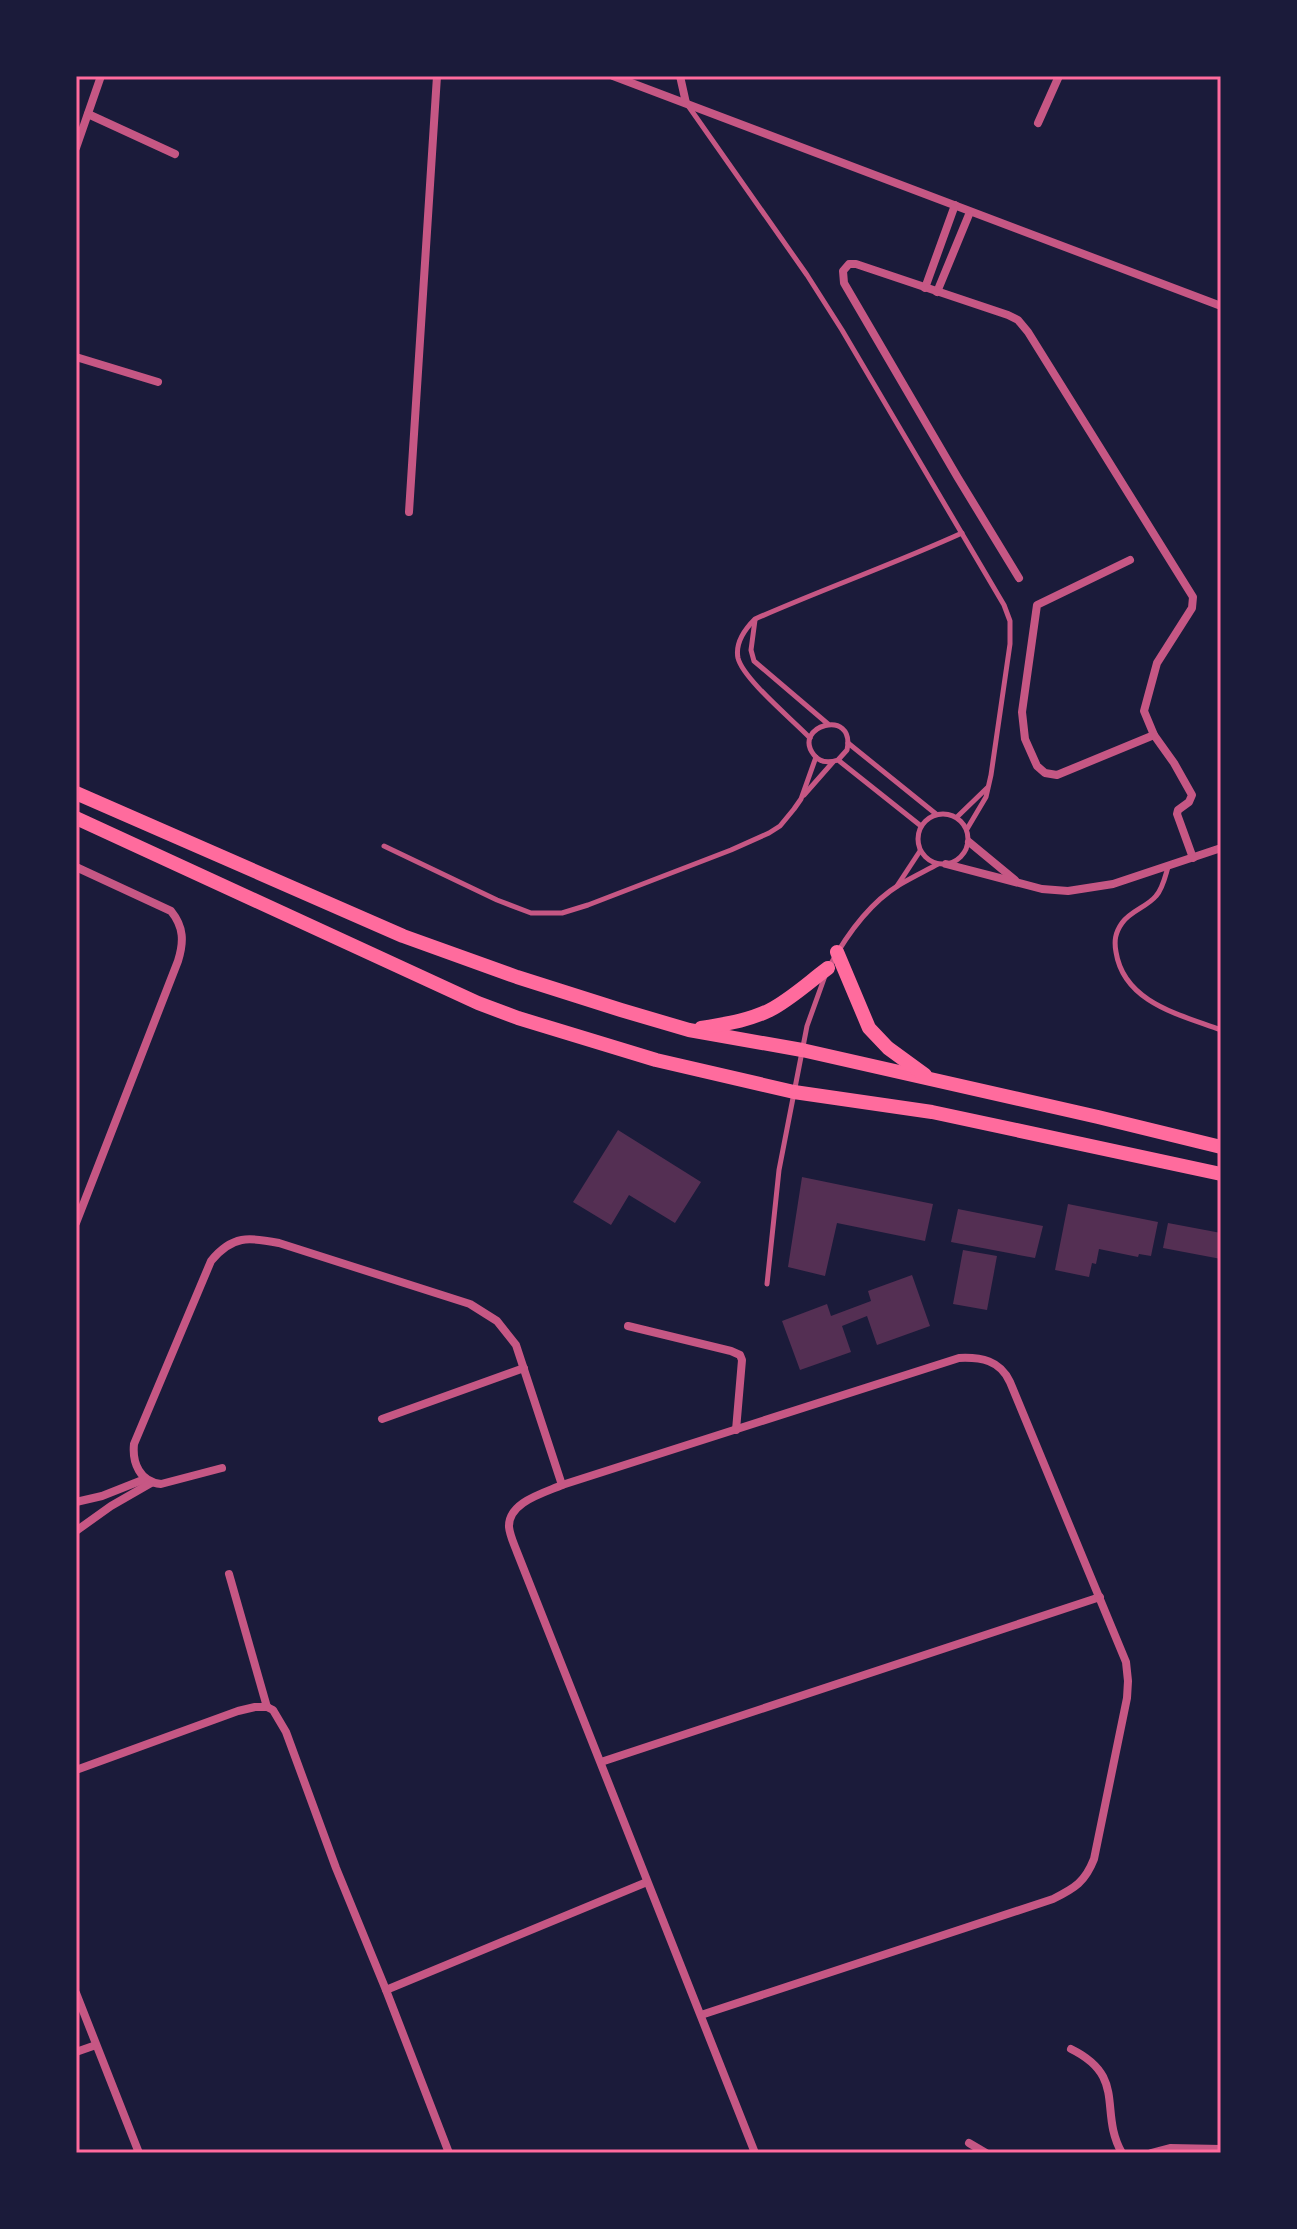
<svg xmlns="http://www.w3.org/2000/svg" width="1297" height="2229" viewBox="0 0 1297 2229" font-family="Arial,sans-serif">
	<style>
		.building { fill: #542f53 }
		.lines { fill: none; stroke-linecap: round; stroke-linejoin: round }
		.service { stroke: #c65784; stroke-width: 5 }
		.minor { stroke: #c65784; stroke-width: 8 }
		.secondary { stroke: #ff6b9d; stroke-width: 14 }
		.neatline { fill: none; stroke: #ff6b9d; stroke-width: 3 }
	</style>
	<rect width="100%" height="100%" fill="#1b1b3a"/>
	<g class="building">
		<polygon points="618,1130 701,1182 675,1223 629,1195 611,1225 573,1202"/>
		<polygon points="802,1177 933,1204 925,1241 837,1223 825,1276 788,1267"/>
		<polygon points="1068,1204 1158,1222 1151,1256 1139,1254 1138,1257 1099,1249 1096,1264 1092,1263 1089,1277 1055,1270"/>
		<polygon points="958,1209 1043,1226 1035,1258 951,1242"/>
		<polygon points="1168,1223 1221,1233 1221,1259 1163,1248"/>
		<polygon points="963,1250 997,1256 987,1310 953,1304"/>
		<polygon points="912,1275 930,1326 877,1345 867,1316 842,1326 851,1352 800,1370 782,1321 827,1304 831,1316 871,1301 868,1291"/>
	</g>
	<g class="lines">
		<g class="service">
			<polyline points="689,107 807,275 842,330 1004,605 1010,621 1010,644 991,775 986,797 967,829"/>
			<polyline points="755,620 751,650 754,661 828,724"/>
			<path d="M810,738C794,721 743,679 738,658C735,643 745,629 755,619C823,589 894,564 962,533"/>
			<polyline points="848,743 936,814"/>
			<path d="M838,760L847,750C856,707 791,726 814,755C820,763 829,763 838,760L921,826"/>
			<polyline points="804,795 833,762"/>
			<circle cx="943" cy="839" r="25"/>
			<polyline points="957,817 987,788"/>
			<polyline points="384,846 497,900 531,913 562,913 588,905 731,850 769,833 780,826 794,809 801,799 816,757"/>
			<path d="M1168,867C1165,877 1163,888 1156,896C1147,907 1130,911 1122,923C1115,933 1114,941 1116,952C1124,1003 1181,1015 1221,1030"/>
			<polyline points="897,886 920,851"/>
			<path d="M829,967C846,936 868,904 899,885C911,878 925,871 938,864"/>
			<polyline points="767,1284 779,1170 807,1026 825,976"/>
		</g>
		<g class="minor">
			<polyline points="613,76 1221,306"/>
			<polyline points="680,76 686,103"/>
			<polyline points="88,114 175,154"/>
			<polyline points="1038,123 1059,76"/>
			<polyline points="76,148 101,76"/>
			<polyline points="925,288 955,205"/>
			<polyline points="937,292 970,212"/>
			<polyline points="76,357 158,382"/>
			<polyline points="409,512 437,76"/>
			<polyline points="1130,560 1037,605 1022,712 1025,739 1037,766 1045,773 1057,775 1154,735"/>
			<polyline points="1019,578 958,478 844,283 843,271 849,264 856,264 1008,315 1018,320 1028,332 1193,597 1192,608 1157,663 1144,711 1154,735 1174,763 1192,795 1189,802 1178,810 1177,814 1193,858"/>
			<polyline points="969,842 1015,880"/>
			<polyline points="946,864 1042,889 1068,891 1113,884 1221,848"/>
			<path d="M76,867L171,911C184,927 184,942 178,961L76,1223"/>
			<polyline points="628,1326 731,1351 740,1355 742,1360 736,1430"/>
			<polyline points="382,1419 524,1368"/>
			<path d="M222,1468L161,1484C140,1482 132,1463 134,1444L211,1261C232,1235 249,1237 279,1243L470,1304L497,1321L516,1345L562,1485"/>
			<polyline points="76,1502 102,1496 145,1479"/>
			<polyline points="76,1531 111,1506 151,1483"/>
			<polyline points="229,1574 267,1707"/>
			<polyline points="267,1707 273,1710 286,1732 336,1868 386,1990 449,2153"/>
			<polyline points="601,1762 1100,1597"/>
			<polyline points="76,1770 238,1711 255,1707 267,1707"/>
			<polyline points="386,1990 647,1882"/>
			<polyline points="76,1993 139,2153"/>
			<path d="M701,2015L1053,1899C1075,1888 1085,1882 1094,1859L1127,1698L1128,1681L1126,1662L1010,1382C1000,1360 981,1357 959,1358L562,1485C544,1493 508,1502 509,1527C510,1536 514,1544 517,1552L755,2153"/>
			<path d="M1071,2049C1128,2077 1098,2111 1122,2153"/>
			<polyline points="76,2052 96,2045"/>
			<polyline points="969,2143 986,2153"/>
			<polyline points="1151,2153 1170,2148 1221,2149"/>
		</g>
		<g class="secondary">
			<polyline points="76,793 403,936 517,977 621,1010 689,1030 802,1050 1098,1117 1221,1147"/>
			<polyline points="76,818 478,1003 518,1018 656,1060 794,1092 932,1112 1221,1174"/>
			<polyline points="837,952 869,1028 888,1048 925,1075"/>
			<path d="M701,1028C724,1024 748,1021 770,1010C791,999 809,982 828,968"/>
		</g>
	</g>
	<rect width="1297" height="2229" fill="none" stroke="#1b1b3a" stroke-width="156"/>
	<rect x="78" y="78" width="1141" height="2073" class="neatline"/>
</svg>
